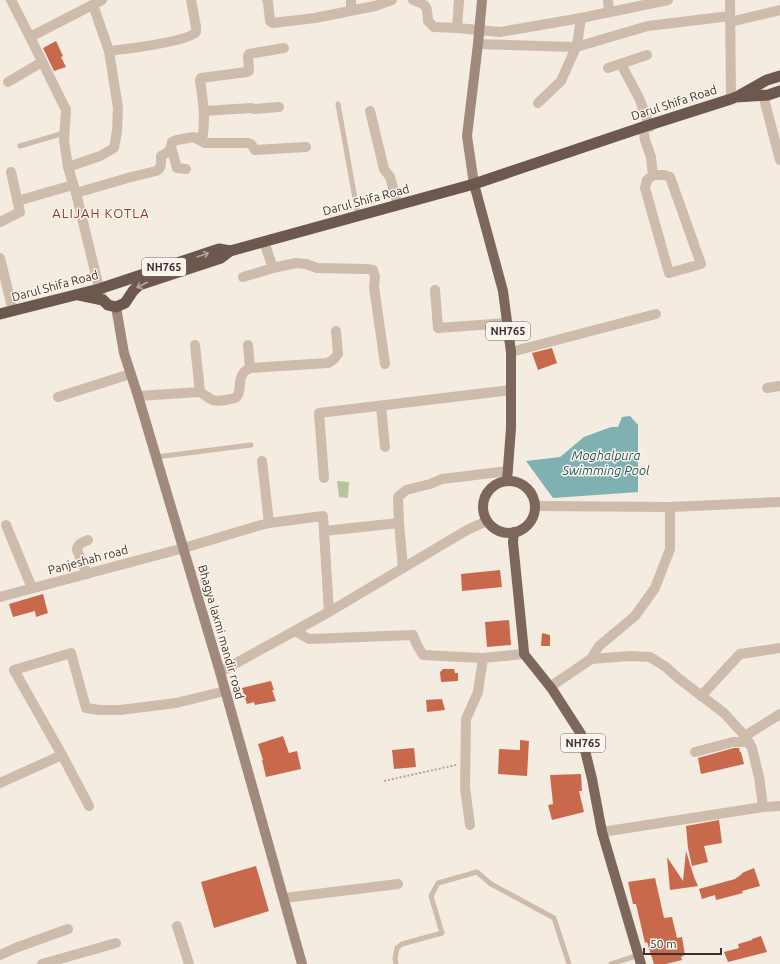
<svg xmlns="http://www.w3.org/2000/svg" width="780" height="964" viewBox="0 0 780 964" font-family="Ubuntu,sans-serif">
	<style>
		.green { fill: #b8c4a0 }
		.water { fill: #7fb0b2 }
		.building { fill: #c8694b }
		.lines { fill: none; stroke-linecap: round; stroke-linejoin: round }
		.path { stroke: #b9a596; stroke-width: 2; stroke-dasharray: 2 2; stroke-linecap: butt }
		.service { stroke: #cdbbac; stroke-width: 5 }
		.minor { stroke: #cdbbac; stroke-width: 10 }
		.tertiary { stroke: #cdbbac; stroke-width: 10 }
		.secondary { stroke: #a18a7d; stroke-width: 10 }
		.primary { stroke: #7d675c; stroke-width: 10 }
		.trunk { stroke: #6c584f; stroke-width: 11 }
		.oneway { stroke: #b4a69e }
		.labels { text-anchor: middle; stroke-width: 3; stroke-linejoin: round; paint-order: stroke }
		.shield { fill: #fbf5ee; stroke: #756b66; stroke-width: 1 }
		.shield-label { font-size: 11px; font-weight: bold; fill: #3b302b }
		.street-label { font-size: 12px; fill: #3b302b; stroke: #fbf5ee }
		.neighbourhood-label { font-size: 13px; letter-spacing: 1px; fill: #8c3b22; stroke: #fbf5ee }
		.water-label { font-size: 13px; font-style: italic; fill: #1f5a5e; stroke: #fbf5ee }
	</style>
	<rect width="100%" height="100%" fill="#f4ebe1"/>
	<polygon class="green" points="337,481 349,482 348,498 339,497"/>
	<polygon class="water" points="630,416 638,425 638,492 553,498 526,461 560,457 584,437 611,427 618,427 622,417"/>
	<g class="building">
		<polygon points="56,41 63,56 61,57 66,67 54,71 43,48"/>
		<polygon points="552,348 557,363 538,370 532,353"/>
		<polygon points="500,570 502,587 462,591 461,574"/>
		<polygon points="43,594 48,613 36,617 35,611 13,617 9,604"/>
		<polygon points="509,620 511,645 487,647 485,622"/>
		<polygon points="542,633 550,635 550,646 541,646"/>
		<polygon points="443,669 454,669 455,673 458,673 458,681 441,682 440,672"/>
		<polygon points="271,681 274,690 272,690 276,701 255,705 254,702 247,704 242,688"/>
		<polygon points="442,699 445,710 427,712 426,700"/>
		<polygon points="283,736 289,753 297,751 301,769 266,777 262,760 263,760 258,744"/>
		<polygon points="520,740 529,741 527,776 498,774 499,749 520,750"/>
		<polygon points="414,748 416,767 394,769 392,750"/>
		<polygon points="734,748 739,748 740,752 741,752 744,764 701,774 698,758"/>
		<polygon points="581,774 582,791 579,791 584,812 552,820 548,805 553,804 550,775"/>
		<polygon points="719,820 722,843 704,846 708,862 692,866 688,848 686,826"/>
		<polygon points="686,851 694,877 698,886 670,890 667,857 683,881"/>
		<polygon points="256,866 269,911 214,928 201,882"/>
		<polygon points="754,868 760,886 742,891 743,893 716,900 715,895 702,899 699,889 735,879 742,874 742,873"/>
		<polygon points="655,878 664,918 672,917 677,938 682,937 685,955 681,957 682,960 666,964 654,964 647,942 645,943 636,904 633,904 628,882"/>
		<polygon points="761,936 767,952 728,962 724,952 739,948 738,944 752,940 752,939"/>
	</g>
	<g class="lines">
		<polyline class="path" points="384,781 456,765"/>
		<g class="service">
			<polyline points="338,104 358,215"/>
			<polyline points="20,146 64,133"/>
			<polyline points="156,457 251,445"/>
			<polyline points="396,964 395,959 397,948 402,944 442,933 431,896 438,883 477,872 491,884 554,918 569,964"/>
			<polyline points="611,964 639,955"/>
		</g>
		<g class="minor">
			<polyline points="11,0 30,37 66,110 64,140 68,167 76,193 101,296"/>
			<polyline points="267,0 268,2 270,21 273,23 315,18 375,6 392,0"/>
			<polyline points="351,0 351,10"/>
			<path d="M413,0C428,5 427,6 428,21L434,27L457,28L500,32L581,18L668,0"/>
			<polyline points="608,0 609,12"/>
			<polyline points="730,0 731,99"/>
			<polyline points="730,22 780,10"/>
			<polyline points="457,28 459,0"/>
			<polyline points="30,37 102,0"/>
			<polyline points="478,44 576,47 648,26 730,16"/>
			<path d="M109,51C126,49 187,42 196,32V27L191,0"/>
			<polyline points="621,64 639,98 650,127"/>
			<polyline points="608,68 647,55"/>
			<polyline points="8,82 42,62"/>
			<polyline points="763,95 780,160"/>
			<polyline points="538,103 561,81 577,45 581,18"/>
			<polyline points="204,111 251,108 254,109 279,107"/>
			<polyline points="370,111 384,169 390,177 398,205"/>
			<polyline points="644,133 645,140 651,157 653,175 664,175 670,177 701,264 669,273 645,188 647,180 653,175"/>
			<path d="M202,141C206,121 203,100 200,80L201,78L247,72L249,71L248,56L249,54L284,48"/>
			<polyline points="171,147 177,168 186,169"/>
			<polyline points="68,167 100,156 114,148 117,131 118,108 109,51 93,5"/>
			<path d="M76,193L131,177L156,171C162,168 161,163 161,156L168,152L171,147L172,142L177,140L194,137L205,143H248L251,144L255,150L306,147"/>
			<polyline points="17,201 73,185"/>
			<polyline points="0,222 20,212 11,172"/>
			<polyline points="264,242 273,268 296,263 306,264 317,268 366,269 373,270 375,277 374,287 385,364"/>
			<polyline points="0,258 13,311"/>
			<polyline points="243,277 273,268"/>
			<polyline points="435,290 438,328 507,323"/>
			<polyline points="511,352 656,314"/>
			<polyline points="250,368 328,363 334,359 338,354 336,331"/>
			<polyline points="767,388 780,386"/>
			<path d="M200,392C213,400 210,402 226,400C229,399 233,399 235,398C244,393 234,375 250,368L248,345"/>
			<polyline points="138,396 200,392 195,345"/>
			<polyline points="58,397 130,374"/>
			<polyline points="381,406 385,447"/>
			<polyline points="262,461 269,523"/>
			<polyline points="324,478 319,413 511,390"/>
			<polyline points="6,525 32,588"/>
			<polyline points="324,531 399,523"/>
			<polyline points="403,568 399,523 398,497 406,490 430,484 442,479 508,471"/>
			<path d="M87,574L77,550C77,544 83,542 88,540"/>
			<polyline points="0,597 184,548 254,527 269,523 323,516 329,612"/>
			<polyline points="295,631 309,639 413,635 417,645 423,655 483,658 524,654"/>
			<polyline points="591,659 599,646 635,616 655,588 670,549 670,507"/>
			<polyline points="550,687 591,659 630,656 650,657 666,667 678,678 724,713 745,736 752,748 759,777 763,807"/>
			<polyline points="701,696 740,654 780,648"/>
			<polyline points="745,736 780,714"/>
			<polyline points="695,752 733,742 749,742"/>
			<polyline points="62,755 89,806"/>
			<polyline points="0,783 62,755 14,670 71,653 86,708 99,710 120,710 176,703 225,691"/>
			<polyline points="470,825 465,788 466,719 478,692 483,658"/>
			<polyline points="602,832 763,807 780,806"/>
			<polyline points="284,898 398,884"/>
			<polyline points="177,926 189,964"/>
			<polyline points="0,955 18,947 68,929"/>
			<polyline points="42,964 116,943"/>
		</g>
		<g class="tertiary">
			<polyline points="535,506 670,507 780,502"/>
			<polyline points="220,672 329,612 467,530 487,521"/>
		</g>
		<g class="secondary">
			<polyline points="474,184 467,136 478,44 482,0"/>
			<polyline points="116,307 124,353 138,396 220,672 302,964"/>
		</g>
		<g class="primary">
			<polyline points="474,184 503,291 511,352 511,428 507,481"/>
			<circle cx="509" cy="507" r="26"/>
			<polyline points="514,532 513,542 524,652 524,654 552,689 581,734 592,779 602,832 641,964"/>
		</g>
		<g class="trunk">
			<polyline points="740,95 767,80 780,76"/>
			<polyline points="79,295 103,300 108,305 116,307 125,303 133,291 139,285 221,258 230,251"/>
			<polyline points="0,314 99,289 219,249 230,251 474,184 643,127 731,99 736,97 768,95 780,91"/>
		</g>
	</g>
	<defs><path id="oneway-shaft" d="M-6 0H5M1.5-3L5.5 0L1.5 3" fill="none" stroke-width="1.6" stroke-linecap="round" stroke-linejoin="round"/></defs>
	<g class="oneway">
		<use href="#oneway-shaft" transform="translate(203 255) rotate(-18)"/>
		<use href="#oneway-shaft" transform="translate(142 285) rotate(153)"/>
	</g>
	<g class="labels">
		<g class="shield">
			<rect x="142" y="258" width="44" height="18" rx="3"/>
			<rect x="486" y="322" width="44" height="18" rx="3"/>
			<rect x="561" y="734" width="44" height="18" rx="3"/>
		</g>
		<g class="shield-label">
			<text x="164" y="271">NH765</text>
			<text x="508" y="335">NH765</text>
			<text x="583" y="747">NH765</text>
		</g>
		<g class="street-label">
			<text transform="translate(674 103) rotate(-18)" y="4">Darul Shifa Road</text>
			<text transform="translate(366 200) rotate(-15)" y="4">Darul Shifa Road</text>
			<text transform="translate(55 286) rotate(-15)" y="4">Darul Shifa Road</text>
			<text transform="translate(88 560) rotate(-15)" y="4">Panjeshah road</text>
			<text transform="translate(221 632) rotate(74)" y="4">Bhagya laxmi mandir road</text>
		</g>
		<g class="neighbourhood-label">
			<text x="101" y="218">ALIJAH KOTLA</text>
		</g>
		<g class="water-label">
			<text x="606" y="460">Moghalpura<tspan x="606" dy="15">Swimming Pool</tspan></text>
		</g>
	</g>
	<path d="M644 948v6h77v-6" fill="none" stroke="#3b302b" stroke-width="2"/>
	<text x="650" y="948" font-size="12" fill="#3b302b" stroke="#fbf5ee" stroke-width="3" paint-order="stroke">50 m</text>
</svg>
